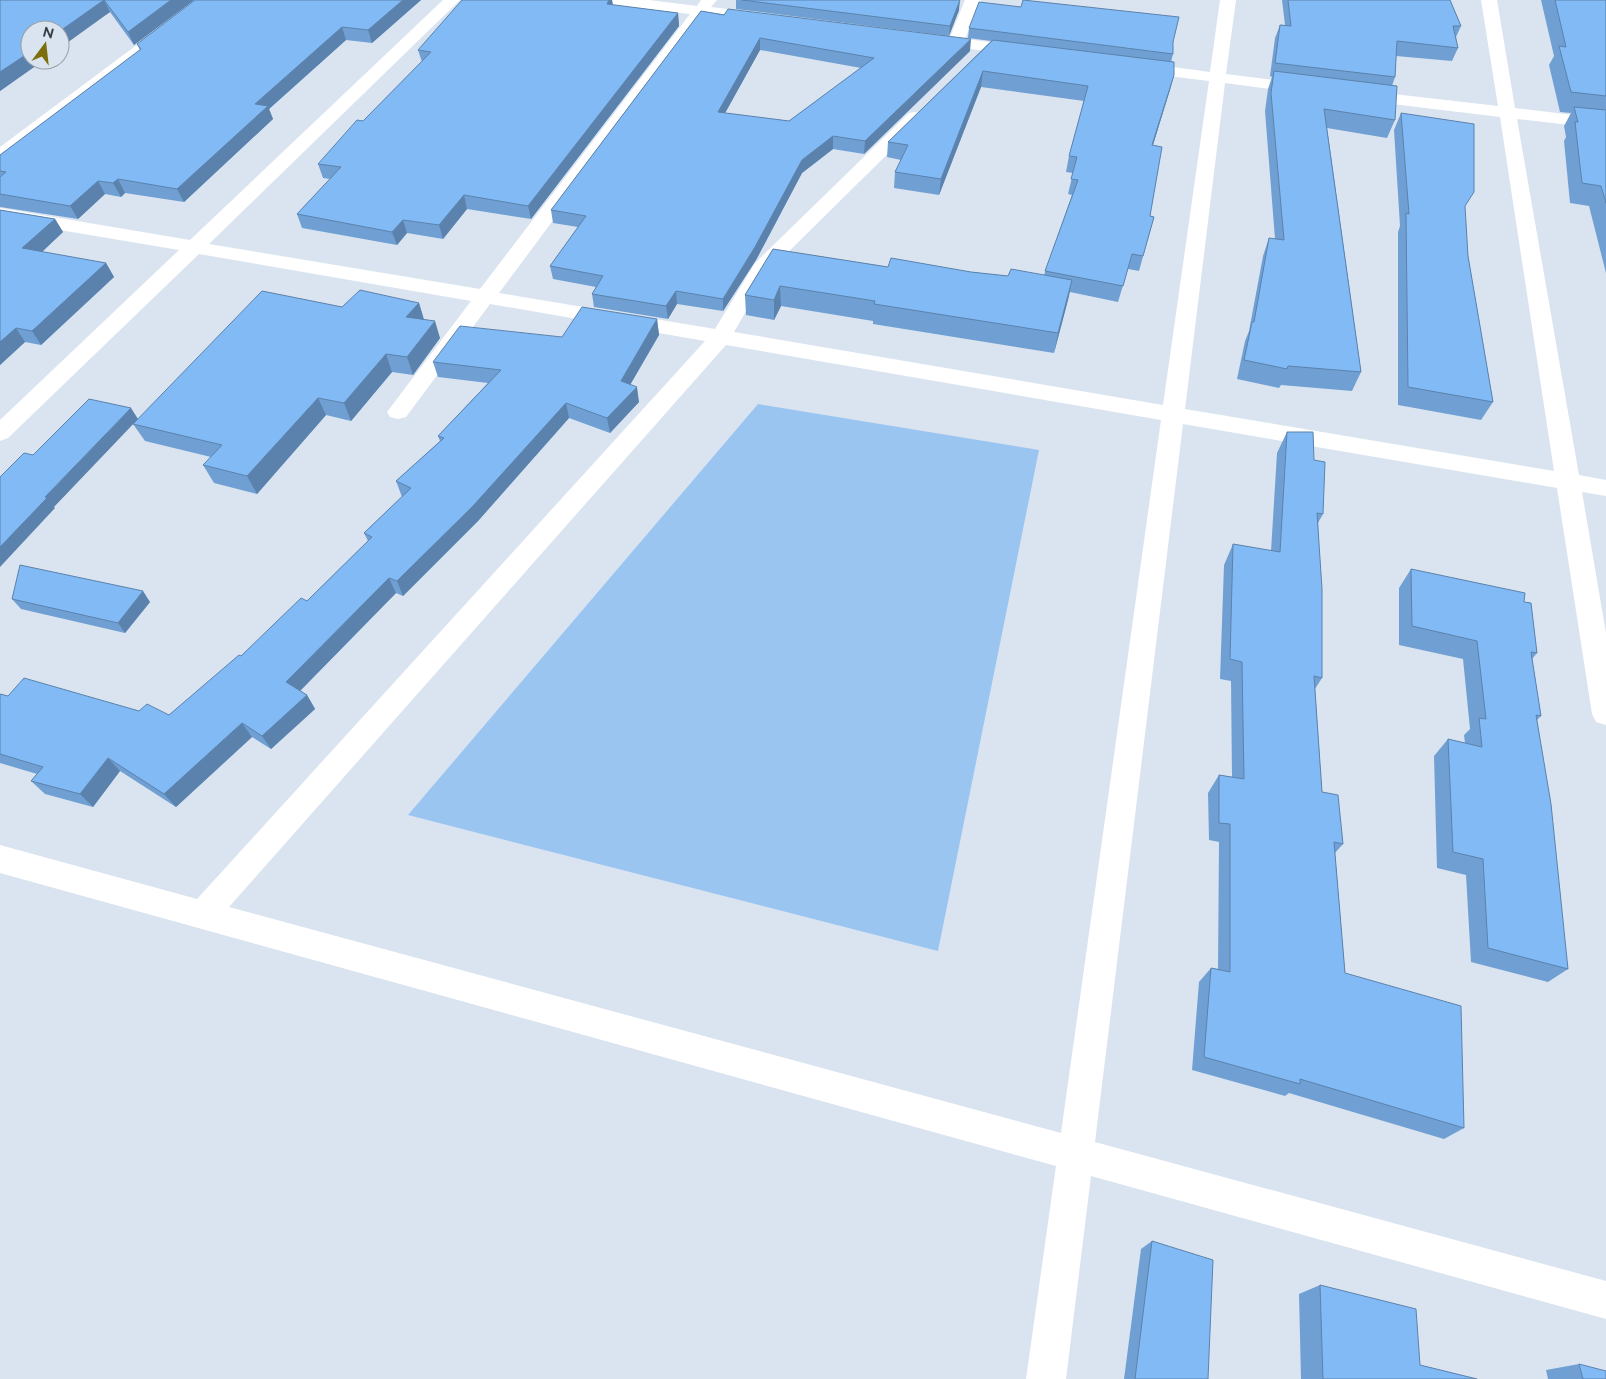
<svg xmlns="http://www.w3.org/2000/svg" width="1606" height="1379" viewBox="0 0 1606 1379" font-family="Raleway,sans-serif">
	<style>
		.water { fill: #9bc5f1 }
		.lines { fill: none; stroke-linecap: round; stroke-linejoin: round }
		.street { fill: #fff; fill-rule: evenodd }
		.wall { fill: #70a0d3; fill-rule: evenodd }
		.shaded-wall { fill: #5b82ac }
		.building { fill: #82baf5; stroke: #5b82ac; fill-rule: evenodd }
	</style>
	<rect width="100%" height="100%" fill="#dae4f0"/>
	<polygon class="water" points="758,404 1039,450 938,951 408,815"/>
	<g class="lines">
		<g class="street">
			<polygon points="197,0 215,0 6,159 0,160 0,147"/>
			<path d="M443,0H460L209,244L480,289L690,14L611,5L606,3L603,0H649L697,6L701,0H717L711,7L761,13L766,15L769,18L766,21L761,23L705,16L499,293L715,329L755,263L909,113L915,112L921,113L924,117L921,121L770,270L734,332L1163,405L1209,81L1136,72L1130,70L1128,67L1130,64L1136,62L1210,72L1220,0H1236L1226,74L1307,84L1313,85L1315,89L1313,93L1307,94L1225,83L1185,409L1554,471L1500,117L1359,100L1353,99L1351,95L1353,91L1359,90L1498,106L1481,0H1497L1515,108L1606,119V129L1517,119L1579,475L1606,480V496L1582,492L1606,633V725L1596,722L1592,714L1557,488L1183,424L1095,1142L1606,1281V1319L1091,1176L1066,1379H1026L1056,1166L0,873V845L197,899L705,341L490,304L406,417L398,419L390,417L387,412L471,301L199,254L8,438L0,441V420L179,250L0,220V208L190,240ZM726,345L1161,420L1061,1133L229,907Z"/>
			<polygon points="965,0 981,0 965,39 1022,46 1028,48 1030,51 1028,54 1022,56 927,43 925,40 927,37 933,35 950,37"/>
		</g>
	</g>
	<g class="wall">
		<polygon points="0,0 194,0 134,45 110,12 30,60 44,60 0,91"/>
		<polygon points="195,0 421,0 372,43 346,40 269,109 273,119 184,202 125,193 121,197 105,194 78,219 0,207 0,155 140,50 137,44"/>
		<polygon points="612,0 613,5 678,13 679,26 531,219 467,209 443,239 407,233 397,245 302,228 297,214 330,179 323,178 318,164 363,121 422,62 418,50"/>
		<polygon points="736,0 957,0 959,10 949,36 736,9"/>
		<polygon points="1282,0 1450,0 1461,26 1456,37 1458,48 1452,61 1396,56 1395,77 1392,86 1395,120 1387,138 1327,128 1361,372 1352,391 1281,385 1279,388 1237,379 1245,341 1249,331 1263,256 1269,238 1275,239 1265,111 1268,89 1272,77 1270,76 1275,38 1280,25 1285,25"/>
		<polygon points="1541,0 1606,0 1606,273 1589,206 1570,203 1564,141 1566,137 1564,126 1571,113 1560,112 1549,65 1554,56"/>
		<path d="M701,11L970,51L864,154L833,149L802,173L756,260L723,311L677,304L668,319L594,307L592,294L596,287L553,279L550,266L578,227L553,223L551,210ZM760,50L861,68L789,121L725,113Z"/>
		<polygon points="969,28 1173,42 1173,54 1171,62 1174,75 1153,145 1150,216 1154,217 1139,271 1128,269 1118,302 1070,292 1054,353 873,324 873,321 781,306 774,320 746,315 745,295 773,249 888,267 971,272 1008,276 1044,275 1072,195 1068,194 1073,173 1066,172 1069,156 1084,101 981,87 939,195 894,188 895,172 901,160 887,157 888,142 991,41 968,38"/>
		<polygon points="1401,113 1465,209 1468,256 1493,402 1481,420 1398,405 1398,232 1400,226 1394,130"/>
		<polygon points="0,210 55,219 63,232 42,252 106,263 114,277 41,345 25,342 0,365"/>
		<polygon points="419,303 424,319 440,338 413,375 392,372 351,421 326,415 257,494 214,483 203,465 211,457 145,441 133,424 342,307"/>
		<polygon points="657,319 659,335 630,385 639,402 610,433 569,418 478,521 403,596 396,593 300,691 307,695 315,709 271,749 252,737 176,807 120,771 93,807 45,794 31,781 37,774 0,763 0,694 8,696 139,711 169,715 241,656 307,601 368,541 364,533 402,497 396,481 440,441 438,436 488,383 438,377 433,362"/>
		<polygon points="1287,432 1314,460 1323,514 1318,523 1322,678 1315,689 1322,792 1343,844 1335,853 1345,973 1464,1128 1444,1139 1289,1093 1285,1096 1192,1070 1199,982 1211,968 1218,969 1219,842 1209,840 1208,793 1219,775 1232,777 1231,681 1220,679 1224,565 1233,544 1271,551 1277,453"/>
		<polygon points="1411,569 1524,602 1537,653 1532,659 1541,716 1537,720 1568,969 1548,982 1471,962 1466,875 1437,868 1434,756 1448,739 1465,743 1464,735 1470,729 1463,659 1399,645 1399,588"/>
		<polygon points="12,599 150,602 125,633 21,609"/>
		<polygon points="1152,1241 1208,1379 1124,1379 1141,1249"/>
		<polygon points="1320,1285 1420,1365 1477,1379 1301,1379 1299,1294"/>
		<polygon points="1579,1364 1606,1379 1548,1379 1546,1370"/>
	</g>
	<g class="shaded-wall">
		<polygon points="104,0 110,12 60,48 60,31"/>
		<polygon points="171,0 194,0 134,45 128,32"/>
		<polygon points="403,0 421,0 372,43 368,30"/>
		<polygon points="609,0 612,0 613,7 607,4"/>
		<polygon points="960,0 959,10 949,36 950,26"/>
		<polygon points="678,13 679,26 531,219 528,206"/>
		<polygon points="342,27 346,40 269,109 273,119 184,202 177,189 255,104"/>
		<polygon points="760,38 760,50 719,124 718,112"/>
		<polygon points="971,39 970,51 864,154 865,141"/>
		<polygon points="30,52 30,60 44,60 0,91 0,72"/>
		<polygon points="983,71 981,87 939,195 941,179"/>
		<polygon points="1174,75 1170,90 1148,161 1152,145"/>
		<polygon points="833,136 833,149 802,173 756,260 723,311 723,299 802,160"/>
		<polygon points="118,179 125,193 121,197 113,183"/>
		<polygon points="98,181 105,194 78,219 70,206"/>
		<polygon points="464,195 467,209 443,239 439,225"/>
		<polygon points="55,219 63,232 31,262 22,248"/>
		<polygon points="403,220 407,233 397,245 392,232"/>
		<polygon points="106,263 114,277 41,345 32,331"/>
		<polygon points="1072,280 1068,300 1054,353 1058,333"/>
		<polygon points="780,286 781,306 774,320 774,300"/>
		<polygon points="676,291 677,304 668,319 666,306"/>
		<polygon points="419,303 424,321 406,317"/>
		<polygon points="657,319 659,335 623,397 621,381"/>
		<polygon points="435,321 440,338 413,375 407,357"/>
		<polygon points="16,328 25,342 0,365 0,342"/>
		<polygon points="386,354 392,372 351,421 344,403"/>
		<polygon points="637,387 639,402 610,433 607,418"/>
		<polygon points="318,398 326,415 257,494 247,476"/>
		<polygon points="566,403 569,418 478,521 403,596 397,581"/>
		<polygon points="131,408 138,419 54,507 55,508 0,567 0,547 45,497"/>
		<polygon points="389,578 396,593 295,696 286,682"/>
		<polygon points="143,591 150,602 125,633 118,623"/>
		<polygon points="307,695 315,709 271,749 262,736"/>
		<polygon points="242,723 252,737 176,807 164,794"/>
		<polygon points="108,758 120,771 93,807 80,794"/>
	</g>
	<g class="building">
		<polygon points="0,0 104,0 60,31 30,30 30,52 0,72"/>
		<polygon points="104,0 171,0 128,32"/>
		<polygon points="195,0 403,0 368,30 342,27 255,104 268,106 177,189 118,179 113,183 98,181 70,206 0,194 0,177 6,172 0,171 0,155 141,49 137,44"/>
		<polygon points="462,0 609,0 607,4 678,13 528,206 464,195 439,225 403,220 392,232 297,214 341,167 318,164 357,120 363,121 431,52 418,50"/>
		<polygon points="742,0 960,0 950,26"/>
		<polygon points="1023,0 1179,17 1173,42 1173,54 969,28 979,2 1021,7"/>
		<polygon points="1288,0 1450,0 1461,26 1453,26 1458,48 1397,41 1395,77 1275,63 1280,25 1291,26"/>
		<polygon points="1555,0 1606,0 1606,96 1571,92 1559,46 1566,47"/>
		<path d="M728,9L971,39L865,141L833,136L802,160L755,247L723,299L676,291L666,306L592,294L603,276L550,266L586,216L551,210L701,11L724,15ZM760,38L874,58L789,121L718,112Z"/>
		<polygon points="993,40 1174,62 1174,75 1152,145 1162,147 1150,216 1154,217 1143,256 1132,254 1123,286 1045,271 1078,180 1071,179 1077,157 1069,156 1088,86 983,71 941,179 895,172 908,145 888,142"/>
		<polygon points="1274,71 1397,86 1395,120 1324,109 1361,372 1288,366 1287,369 1244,360 1252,322 1254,322 1269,238 1284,240 1271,93"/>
		<polygon points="1574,107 1606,110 1606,203 1601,186 1582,183 1575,122 1578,122"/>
		<polygon points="1401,113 1474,124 1474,192 1465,206 1468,256 1493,402 1408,387 1406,213 1409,214"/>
		<polygon points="0,210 55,219 22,248 106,263 32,331 16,328 0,342"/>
		<polygon points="773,249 888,267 891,258 971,272 1008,276 1011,269 1072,280 1058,333 874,304 875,301 780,286 774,300 745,295"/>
		<polygon points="360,290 419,303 406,317 435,321 407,357 386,354 344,403 318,398 247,476 203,465 222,445 133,424 262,291 342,307"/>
		<polygon points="582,307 657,319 621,381 637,387 607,418 566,403 473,506 397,581 389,578 286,682 307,695 262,736 242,723 164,794 108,758 80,794 31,781 43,767 0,754 0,694 8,696 24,678 139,711 147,704 169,715 239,655 241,656 301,598 307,601 372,537 364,533 411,488 396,481 444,438 438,436 501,370 433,362 460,326 562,337"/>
		<polygon points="89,399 131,408 45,497 47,498 0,547 0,477 24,453 33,455"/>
		<polygon points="1287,432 1313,432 1314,460 1325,462 1323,514 1317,513 1322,589 1322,678 1314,676 1322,792 1338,795 1343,844 1334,842 1345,973 1461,1006 1464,1128 1300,1079 1300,1084 1204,1057 1211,968 1230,972 1230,824 1219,823 1219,775 1244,779 1242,662 1230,659 1233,544 1280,552"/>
		<polygon points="20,565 143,591 118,623 12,599"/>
		<polygon points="1411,569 1525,593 1524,602 1531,603 1537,653 1531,652 1541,716 1536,715 1551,804 1568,969 1488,948 1483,859 1453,852 1448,739 1482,747 1479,718 1486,719 1477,641 1412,626"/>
		<polygon points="1152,1241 1213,1260 1208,1379 1135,1379"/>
		<polygon points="1320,1285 1416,1309 1420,1365 1477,1379 1323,1379"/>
		<polygon points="1579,1364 1606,1371 1606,1379 1583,1379"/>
	</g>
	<g transform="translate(45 45) rotate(15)"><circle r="24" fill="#dae4f0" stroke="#99a1aa"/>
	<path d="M0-4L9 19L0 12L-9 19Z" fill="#7d6f0d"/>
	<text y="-8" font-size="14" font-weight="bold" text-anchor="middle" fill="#373c40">N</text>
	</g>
</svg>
